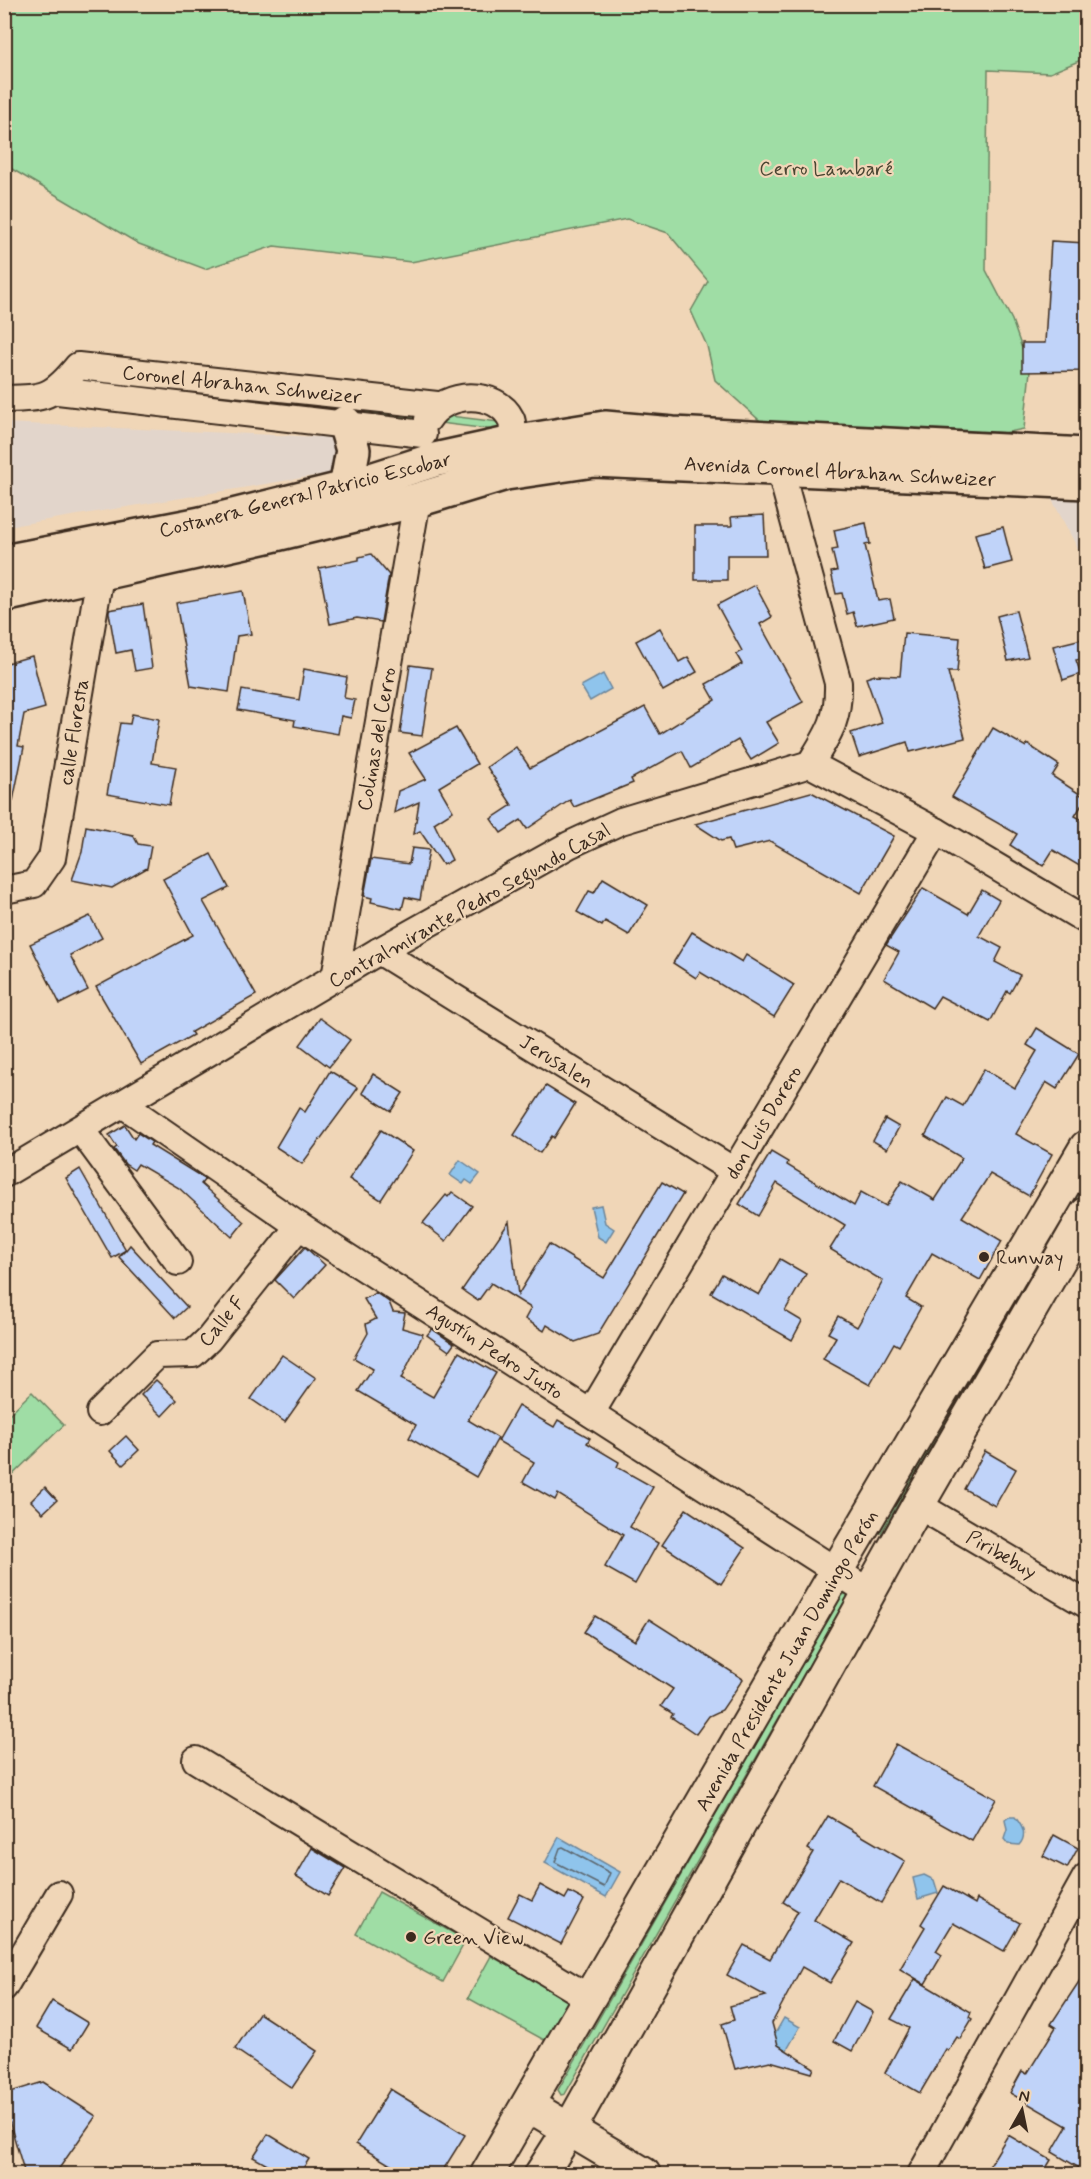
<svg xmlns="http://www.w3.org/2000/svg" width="1091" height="2179" viewBox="0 0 1091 2179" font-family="Mynerve,sans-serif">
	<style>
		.built { fill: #e2d5cb }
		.green { fill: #9fdda5; stroke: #6d8462; stroke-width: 1.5 }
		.water { fill: #8fc4ec; stroke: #6d869a; stroke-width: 1.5 }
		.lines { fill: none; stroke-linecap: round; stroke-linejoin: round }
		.shore { stroke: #5d6870; stroke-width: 1.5 }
		.building { fill: #c0d3f9; stroke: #3b2a1e; stroke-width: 1.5 }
		.minor-casing { stroke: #3b2a1e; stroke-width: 30 }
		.major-casing { stroke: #3b2a1e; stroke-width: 36 }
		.highway-casing { stroke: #3b2a1e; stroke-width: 38 }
		.minor { stroke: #f0d6b7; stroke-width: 26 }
		.major { stroke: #f0d6b7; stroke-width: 32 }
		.highway { stroke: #f0d6b7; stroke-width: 33 }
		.poi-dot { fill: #3b2a1e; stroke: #f0d6b7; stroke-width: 2 }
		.labels { text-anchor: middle; stroke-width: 4.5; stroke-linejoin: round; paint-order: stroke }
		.park-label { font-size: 20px; fill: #4a4532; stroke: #f0d6b7 }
		.street-label { font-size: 20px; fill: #3b2a1e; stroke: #f0d6b7 }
		.poi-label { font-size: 20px; fill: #3b2a1e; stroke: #f0d6b7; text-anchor: start }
	</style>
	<rect width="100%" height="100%" fill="#f0d6b7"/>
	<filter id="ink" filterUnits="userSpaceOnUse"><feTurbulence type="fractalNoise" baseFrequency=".0167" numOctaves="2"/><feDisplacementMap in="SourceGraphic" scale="12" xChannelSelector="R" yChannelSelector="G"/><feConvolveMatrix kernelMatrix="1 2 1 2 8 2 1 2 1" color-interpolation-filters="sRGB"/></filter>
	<g filter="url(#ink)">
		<g class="built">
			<polygon points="5,423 342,438 344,471 5,527"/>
			<polygon points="1051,498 1086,499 1086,564"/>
		</g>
		<g class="green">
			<polygon points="5,5 1086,5 1086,58 1050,73 988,70 986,270 1012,320 1030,371 1024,429 975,439 768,428 715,380 707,346 691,311 708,281 668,233 627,219 411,262 274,246 205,269 139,244 5,165"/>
			<polygon points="117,375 539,427 538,435 115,383"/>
			<polygon points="1086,1167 1086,1182 881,1533 878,1533"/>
			<polygon points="32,1392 64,1425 5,1482 5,1418"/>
			<polygon points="847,1594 847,1598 565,2094 561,2095 558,2090 841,1595"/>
			<polygon points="379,1892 466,1940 443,1982 356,1934"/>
			<polygon points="491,1956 578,2004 555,2046 468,1998"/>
		</g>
		<g class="water">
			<polygon points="603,674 611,689 590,701 581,686"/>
			<polygon points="460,1160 480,1174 472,1184 466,1180 463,1184 450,1175"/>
			<polygon points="601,1205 605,1223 614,1229 606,1242 598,1237 591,1207"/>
			<path d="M1009,1817H1015C1022,1826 1028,1835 1019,1845L1008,1844L1004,1839L1007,1830L1005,1820Z"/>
			<polygon points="559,1837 620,1872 606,1897 545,1863"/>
			<polygon points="924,1875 934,1880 938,1893 918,1899 913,1878"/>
			<polygon points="784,2018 800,2027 785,2053 769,2044"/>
		</g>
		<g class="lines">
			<polygon class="shore" points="563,1847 610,1873 604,1887 555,1862 560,1848"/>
		</g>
		<g class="building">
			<polygon points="1051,241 1086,243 1086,371 1022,372 1022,343 1045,343"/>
			<polygon points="764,515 766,555 727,555 727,580 695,580 695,526 732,526 731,517"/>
			<polygon points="866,523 870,544 865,545 878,601 890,599 894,618 857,626 853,612 847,614 842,593 836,594 831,572 837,571 832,550 838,549 834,530"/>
			<polygon points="1003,527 1012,562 985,569 975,534"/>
			<polygon points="371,554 389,575 381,622 357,618 330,624 319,568 359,560 359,557"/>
			<polygon points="755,585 772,617 760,624 803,702 766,722 779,743 751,760 738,740 691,768 682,751 631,779 633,783 574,807 570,800 527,829 521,820 501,833 491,819 512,805 487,767 516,747 530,768 645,707 660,734 715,700 706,684 742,664 736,654 742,651 717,605"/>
			<polygon points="243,591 251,634 237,636 229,692 191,686 176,603"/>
			<polygon points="143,604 152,668 135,671 131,650 116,653 109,613 109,610"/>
			<polygon points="1016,611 1028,657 1008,661 997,616"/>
			<polygon points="660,628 679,662 688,657 697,672 663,691 636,641"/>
			<polygon points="904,633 960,638 957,672 948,672 965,738 910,752 907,742 859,757 851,733 882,723 866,678 875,675 900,676"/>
			<polygon points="1086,638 1086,658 1076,660 1081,674 1063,680 1053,646"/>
			<polygon points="32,656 45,708 24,714 18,746 24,747 13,801 4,800 4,664"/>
			<polygon points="410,665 432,668 422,736 400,733"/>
			<polygon points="304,669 347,677 344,698 355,700 351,718 341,716 338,734 294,726 295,720 238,710 242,690 299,700"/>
			<polygon points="132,714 159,719 152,763 176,767 169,805 107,794 120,723 130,724"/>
			<polygon points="456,728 477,764 439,787 453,811 434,823 452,860 443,865 420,831 414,834 419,802 394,813 398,791 426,779 409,753"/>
			<polygon points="993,728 1026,747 1027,744 1059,765 1052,776 1086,798 1075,816 1086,822 1086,870 1053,850 1043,866 1010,845 1017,834 952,797"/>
			<polygon points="811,792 894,836 861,893 770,841 733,850 729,839 721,841 695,824"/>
			<polygon points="86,826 133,835 138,844 151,846 147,868 112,888 72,880 82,852"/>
			<polygon points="412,848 429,850 420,900 405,897 402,909 371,902 372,898 364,896 371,859 409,864"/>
			<polygon points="211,854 229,888 203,901 256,995 191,1032 193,1035 141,1064 96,987 193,935 163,879"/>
			<polygon points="603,878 648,905 629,935 605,921 602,926 577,912 589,891 594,893"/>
			<polygon points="923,888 968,914 982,890 999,900 979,936 1002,948 995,962 1020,975 1010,993 1007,991 990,1022 940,996 932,1008 884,979 899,952 886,945"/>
			<polygon points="90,916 102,938 70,955 88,990 60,1004 30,944"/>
			<polygon points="692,932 742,962 746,955 794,985 774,1017 700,972 696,978 673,963"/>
			<polygon points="320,1018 350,1040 329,1067 300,1045"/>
			<polygon points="1037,1028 1079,1054 1057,1089 1046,1082 1016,1134 1052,1154 1029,1196 990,1174 962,1217 1002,1241 980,1280 932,1253 906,1298 921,1307 899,1346 894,1343 870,1385 823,1359 836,1337 828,1333 838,1316 857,1327 883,1281 830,1249 845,1225 777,1183 758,1216 739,1204 771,1152 788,1162 787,1165 854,1206 861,1192 886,1206 902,1181 935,1200 962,1158 925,1136 947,1097 963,1106 984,1069 1015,1088 1037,1051 1027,1045"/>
			<polygon points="330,1071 358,1088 302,1164 276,1147 299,1108 305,1112"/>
			<polygon points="373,1074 403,1093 391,1111 362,1093"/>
			<polygon points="546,1086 575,1104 554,1138 552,1136 540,1153 514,1135"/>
			<polygon points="885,1119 899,1127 887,1149 873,1141"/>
			<polygon points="125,1125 134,1139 138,1133 152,1142 150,1145 205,1179 201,1184 244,1222 232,1237 179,1188 138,1164 134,1170 125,1164 114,1149 117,1147 109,1135"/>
			<polygon points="381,1130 413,1151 381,1200 349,1179"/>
			<polygon points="80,1169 126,1250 130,1245 187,1307 175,1318 119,1257 126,1250 112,1258 66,1178"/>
			<polygon points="662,1182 683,1194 598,1334 575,1342 547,1325 544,1331 525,1319 531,1308 491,1283 478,1301 462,1290 509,1222 518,1295 549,1244 604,1278"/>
			<polygon points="452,1192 472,1206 446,1241 423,1223 446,1195 448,1197"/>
			<polygon points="305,1247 325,1265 294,1299 275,1280"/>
			<polygon points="780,1259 806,1274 785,1311 802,1321 792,1340 711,1293 722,1274 759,1295"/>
			<polygon points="376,1293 389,1302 393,1312 405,1313 402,1328 423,1334 401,1379 433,1397 459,1352 496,1373 468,1420 498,1438 476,1477 409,1438 416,1425 358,1391 373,1369 354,1358 368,1333 366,1324 376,1319 364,1299"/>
			<polygon points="432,1329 454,1344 449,1351 427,1335"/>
			<polygon points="282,1355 316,1378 285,1422 251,1399"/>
			<polygon points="156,1380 177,1400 162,1416 141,1395"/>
			<polygon points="518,1406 554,1427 558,1420 590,1438 587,1443 619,1462 617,1467 653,1487 630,1527 658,1543 635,1584 605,1567 623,1535 558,1494 555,1500 523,1482 534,1462 498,1441"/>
			<polygon points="126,1436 139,1450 123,1465 110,1451"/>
			<polygon points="985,1451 1016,1469 995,1506 964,1489"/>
			<polygon points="45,1487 57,1500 43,1513 31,1501"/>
			<polygon points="686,1509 745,1548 721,1584 662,1545"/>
			<polygon points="595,1616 635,1641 649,1619 743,1679 722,1710 709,1716 696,1734 671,1717 673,1714 661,1706 673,1689 584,1632"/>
			<polygon points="896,1744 996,1799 972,1841 873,1786"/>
			<polygon points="828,1816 905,1861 881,1903 839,1878 814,1920 854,1943 830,1983 802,1967 772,2023 778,2045 814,2068 812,2073 770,2061 735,2069 722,2024 734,2020 730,2006 766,1996 727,1975 744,1945 770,1959 798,1911 783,1902 813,1852 808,1849"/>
			<polygon points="1054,1835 1078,1848 1067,1868 1043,1856"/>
			<polygon points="312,1848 345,1868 328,1896 296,1876"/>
			<polygon points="540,1885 565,1899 569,1892 584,1900 561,1944 508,1917 520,1894 532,1900"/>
			<polygon points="944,1886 975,1904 977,1899 1020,1923 1004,1951 953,1923 936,1951 942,1955 925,1984 900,1969 925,1927 921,1924"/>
			<polygon points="1086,1971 1086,2172 1052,2152 1067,2126 1010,2093 1022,2071 1027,2074 1056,2027 1051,2024"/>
			<polygon points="915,1979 971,2012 969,2017 972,2019 960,2039 957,2037 948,2051 946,2049 920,2093 885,2073 909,2028 891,2019"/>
			<polygon points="52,2001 88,2023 72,2049 36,2028"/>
			<polygon points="855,2002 873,2012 852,2051 834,2041"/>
			<polygon points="259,2013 317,2051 292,2088 235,2049"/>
			<polygon points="43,2082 96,2116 58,2170 25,2174 4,2104 4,2094"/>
			<polygon points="390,2089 465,2135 440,2175 407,2175 356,2144"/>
			<polygon points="268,2134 309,2159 299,2175 267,2175 271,2167 253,2157"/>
			<polygon points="1008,2135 1051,2160 1042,2175 984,2175"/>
		</g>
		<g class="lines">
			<defs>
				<g id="minor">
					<polyline points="58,391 423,434"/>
					<path d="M4,399C45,398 52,398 78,366L437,405"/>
					<path d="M428,419C445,391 496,389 511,419C514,425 512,436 512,443"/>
					<polyline points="810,764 936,831 1086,920"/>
					<polyline points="4,890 34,884 52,858 100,575"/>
					<polyline points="379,951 734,1171"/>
					<polyline points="335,978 417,500"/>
					<polyline points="124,1105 299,1226 869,1592"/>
					<polyline points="81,1130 178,1262"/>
					<path d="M4,1174L379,951L569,845L621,821L810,764C829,733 839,720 838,683L780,469"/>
					<polyline points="100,1412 157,1355 193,1354 209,1339 299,1226"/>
					<polyline points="591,1413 936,831"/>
					<polyline points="918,1505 1086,1604"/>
					<polyline points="196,1760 591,1999"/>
					<polyline points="4,1987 59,1894"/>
					<polyline points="921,2174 1086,1877"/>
				</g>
				<g id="major">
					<polyline points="528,2105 644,2174"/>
					<polyline points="487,2174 836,1572 1086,1147"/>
					<polyline points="541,2174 569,2130 918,1505 1086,1214"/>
				</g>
				<g id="highway">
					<polyline points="345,423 353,450 346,488"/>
					<polyline points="4,562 201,524 346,488 434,460 512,443 605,428 673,434 1086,455"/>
					<polyline points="4,595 272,535 417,500 506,473 594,460 1086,482"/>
				</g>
			</defs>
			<use href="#minor" class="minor-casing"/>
			<use href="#major" class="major-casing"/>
			<use href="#highway" class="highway-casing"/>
			<use href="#minor" class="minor"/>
			<use href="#major" class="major"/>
			<use href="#highway" class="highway"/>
		</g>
	</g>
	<g class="poi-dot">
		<circle cx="984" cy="1257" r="6"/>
		<circle cx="411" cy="1937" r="6"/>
	</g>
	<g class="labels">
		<g class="park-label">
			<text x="826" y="175">Cerro Lambaré</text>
		</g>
		<g class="street-label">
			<text transform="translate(242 384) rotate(6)" y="7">Coronel Abrahan Schweizer</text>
			<text transform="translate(840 471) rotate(3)" y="7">Avenida Coronel Abrahan Schweizer</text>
			<text transform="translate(305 494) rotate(-14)" y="7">Costanera General Patricio Escobar</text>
			<text transform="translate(73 732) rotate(-81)" y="7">calle Floresta</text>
			<text transform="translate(376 739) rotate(-80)" y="7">Colinas del Cerro</text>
			<text transform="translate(469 905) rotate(-29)" y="7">Contralmirante Pedro Segundo Casal</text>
			<text transform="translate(557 1061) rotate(32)" y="7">Jerusalen</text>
			<text transform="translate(763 1122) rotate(-59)" y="7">don Luis Dorero</text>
			<text transform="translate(221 1321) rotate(-50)" y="7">Calle F</text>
			<text transform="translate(495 1351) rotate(33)" y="7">Agustín Pedro Justo</text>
			<text transform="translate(1002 1554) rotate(30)" y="7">Piribebuy</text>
			<text transform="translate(786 1660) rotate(-60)" y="7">Avenida Presidente Juan Domingo Perón</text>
		</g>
		<g class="poi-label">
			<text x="996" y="1264">Runway</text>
			<text x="423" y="1944">Green View</text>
		</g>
	</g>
	<rect width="1091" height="2179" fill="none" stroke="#f0d6b7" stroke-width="24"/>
	<rect x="12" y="12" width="1067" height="2155" fill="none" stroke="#3b2a1e" stroke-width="2" filter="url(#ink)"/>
	<g transform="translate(1022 2110) rotate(9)" stroke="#f0d6b7" stroke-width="4.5" paint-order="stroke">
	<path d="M0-4.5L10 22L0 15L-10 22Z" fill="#3b2a1e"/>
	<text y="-9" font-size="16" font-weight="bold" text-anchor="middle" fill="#3b2a1e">N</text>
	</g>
</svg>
